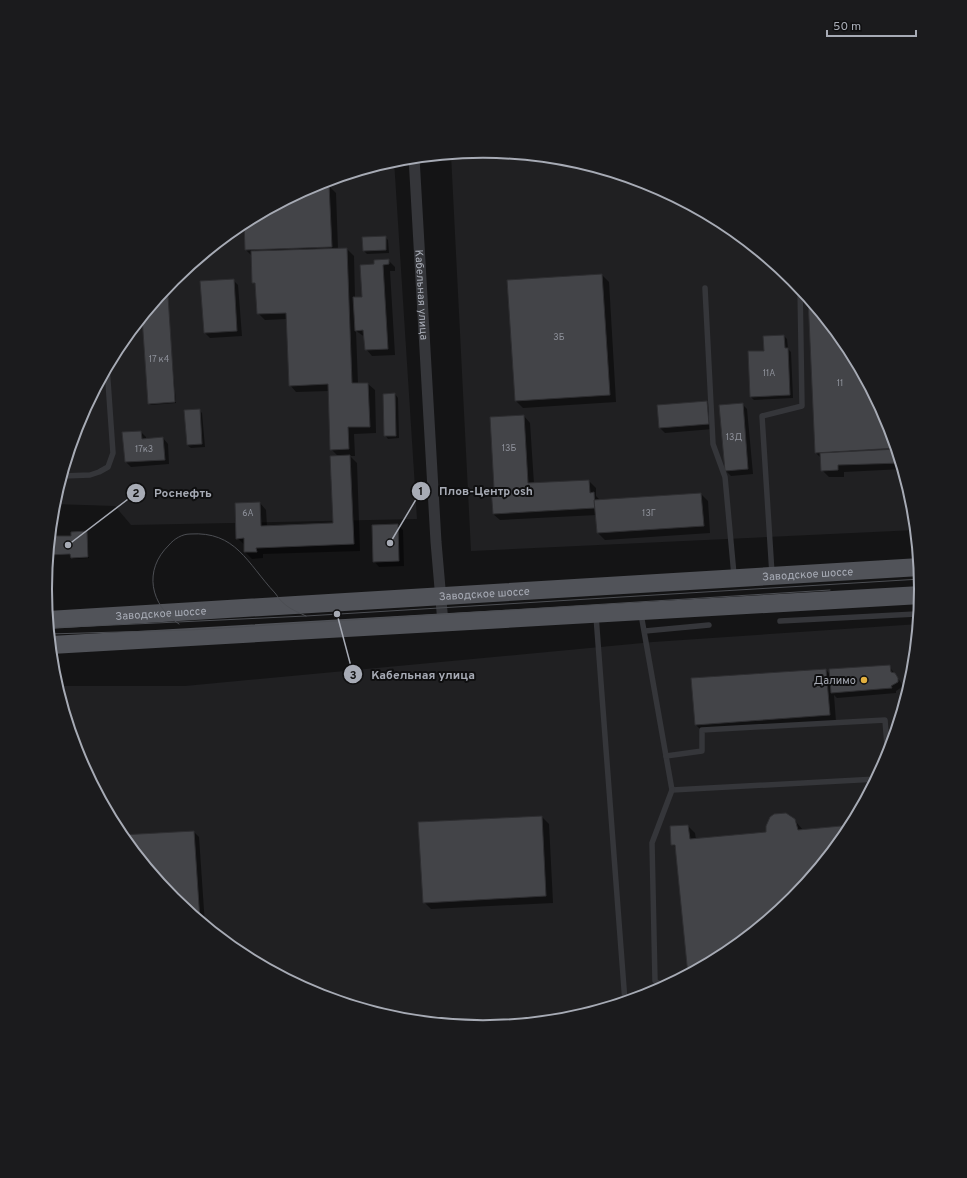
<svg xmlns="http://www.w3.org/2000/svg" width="967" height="1178" viewBox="0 0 967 1178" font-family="Overpass,sans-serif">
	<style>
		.built { fill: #202022 }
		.shadow { fill: #0007 }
		.building { fill: #434448; stroke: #2e2e31 }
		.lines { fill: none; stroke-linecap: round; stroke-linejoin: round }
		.lane { stroke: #35363a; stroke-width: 5.5 }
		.street { stroke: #35363a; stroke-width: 11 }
		.primary { stroke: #515359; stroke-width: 18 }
		.tram { stroke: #4c4e53; stroke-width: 1 }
		.poi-dot { fill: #e2b03f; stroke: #0f0f10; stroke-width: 1.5 }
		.labels { text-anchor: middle; stroke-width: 4; stroke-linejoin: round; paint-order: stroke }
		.number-label { font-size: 9px; fill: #8e919a }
		.street-label { font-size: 11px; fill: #a7abb5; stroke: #0f0f10 }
		.poi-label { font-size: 11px; fill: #a7abb5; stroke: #0f0f10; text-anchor: end }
		.rim { fill: none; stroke: #a7abb5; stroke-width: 2 }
		.leader { fill: none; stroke: #a7abb5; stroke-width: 1.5 }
		.callout-dot { fill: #a7abb5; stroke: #0f0f10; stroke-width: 1.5 }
		.mark-label { font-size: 12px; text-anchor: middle; font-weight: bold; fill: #111 }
		.callout-label { font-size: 12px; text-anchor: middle; font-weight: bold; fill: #a7abb5; stroke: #0f0f10; stroke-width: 4; stroke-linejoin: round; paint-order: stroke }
	</style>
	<rect width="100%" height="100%" fill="#141415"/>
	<g class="built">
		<polygon points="484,151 569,159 652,184 727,225 794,279 848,346 889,421 914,504 916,530 471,551 451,154"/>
		<polygon points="394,160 417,519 131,525 115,506 53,504 78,421 119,345 174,279 240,224 316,184"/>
		<polygon points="919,624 914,675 889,757 848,833 793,899 727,954 651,994 569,1019 483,1027 398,1019 315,994 240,953 173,899 119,832 78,757 57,686 185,686 653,642"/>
	</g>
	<g class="shadow">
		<polygon points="326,181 326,187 329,186 336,193 338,249 347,249 354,256 355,298 363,298 375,265 388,260 395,267 395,271 390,271 395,355 372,356 366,349 365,337 356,331 358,384 368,384 375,390 376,433 354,434 355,456 350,456 357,463 360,551 263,554 263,558 252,559 245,552 245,545 237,538 260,503 266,510 267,526 334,524 338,456 331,449 329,391 296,392 290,385 287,319 265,320 258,313 257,286 253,282 252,256 246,250 245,222 316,184"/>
		<polygon points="385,237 388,240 389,253 367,254 364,251"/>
		<polygon points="602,275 609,282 616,402 523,408 516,401"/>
		<polygon points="233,280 238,285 242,336 210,338 205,333"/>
		<polygon points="167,297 176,403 151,405 149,404"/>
		<polygon points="809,298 848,346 889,421 903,469 844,472 844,477 829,477 822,470 821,458 816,453"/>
		<polygon points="784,336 787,339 788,349 791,352 793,398 754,400 751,397 765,352"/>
		<polygon points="395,394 398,398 399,438 388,439 385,435"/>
		<polygon points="707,402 712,407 713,429 665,433 660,428"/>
		<polygon points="742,404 747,409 753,474 731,476 726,471"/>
		<polygon points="199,410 202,413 205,447 191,448 187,445"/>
		<polygon points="524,416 530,423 534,484 589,481 596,488 596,496 601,501 701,494 708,501 710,533 605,540 598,533 597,515 500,520 493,514 495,489"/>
		<polygon points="141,432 146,437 146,440 163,438 168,444 169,464 131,467 126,462 123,433"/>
		<polygon points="398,525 403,530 404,566 379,567 374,561 373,526"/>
		<polygon points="51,532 54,532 56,537 72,537 87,532 89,558 73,559 71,555 48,555"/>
		<polygon points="889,666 902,684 902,687 896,691 896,693 837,698 834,695 836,722 703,732 696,725 826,670 830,674"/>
		<polygon points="786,814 791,816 803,830 852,826 848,833 793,899 727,954 676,848 672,844 688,826 695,833 696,840 767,832"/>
		<polygon points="542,817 549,824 553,903 431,909 424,902"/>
		<polygon points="194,832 199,837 205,925 173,899 122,836"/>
	</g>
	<g class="building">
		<polygon points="319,183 320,186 329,185 332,247 245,250 244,222"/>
		<polygon points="386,236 386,250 363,251 362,237"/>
		<polygon points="347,248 352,383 368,383 370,427 348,427 349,449 330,450 328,384 289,386 286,313 257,314 255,283 252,283 251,251"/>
		<polygon points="389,259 389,264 383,265 388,349 365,350 363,330 355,331 353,297 362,297 360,265 374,264 374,260"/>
		<polygon points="602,274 610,395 515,401 507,280"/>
		<polygon points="234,279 237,331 204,333 200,281"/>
		<polygon points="159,296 168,296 175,402 148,404 142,317"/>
		<polygon points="808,297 848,346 889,421 897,448 815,453"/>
		<polygon points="784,335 785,348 788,348 790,395 750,397 748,351 764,351 763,336"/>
		<polygon points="395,393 396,436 384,436 383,394"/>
		<polygon points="707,401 709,424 659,428 657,405"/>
		<polygon points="743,403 748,469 725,471 719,405"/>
		<polygon points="200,409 202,444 187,445 184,410"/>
		<polygon points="524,415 528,483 589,480 590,493 594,492 595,508 493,514 491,488 494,488 490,417"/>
		<polygon points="141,431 142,439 163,437 165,460 125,462 122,432"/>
		<polygon points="897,449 901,463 838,465 838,470 821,471 820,453"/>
		<polygon points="350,455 354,544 256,548 257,552 244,552 244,538 236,539 235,503 260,502 261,526 333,523 330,456"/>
		<polygon points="701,493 704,526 597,533 594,500"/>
		<polygon points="398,524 399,561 373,562 372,525"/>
		<polygon points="51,531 55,531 55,536 71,536 71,532 87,531 88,557 71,558 70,554 48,555"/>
		<polygon points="890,665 891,672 895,673 898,678 898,682 891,686 892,688 831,693 829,669"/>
		<polygon points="826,669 830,715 695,725 691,678"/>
		<polygon points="786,813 795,819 798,830 852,825 848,833 793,899 727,954 688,975 675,845 671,845 670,826 688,825 690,839 766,832 766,826 770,817 774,814"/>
		<polygon points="542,816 546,896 423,903 418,822"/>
		<polygon points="194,831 200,921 173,899 121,835"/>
	</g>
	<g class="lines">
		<g class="lane">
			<polyline points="705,288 713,444 725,477 734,575"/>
			<polyline points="62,476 90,475 99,472 108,467 113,453 107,367"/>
			<polyline points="772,574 762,416 802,406 800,286"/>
			<polyline points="916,597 917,635"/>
			<polyline points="641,614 672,790 877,779"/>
			<polyline points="596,616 625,1002"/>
			<polyline points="780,621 916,614"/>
			<polyline points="645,631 709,625"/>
			<polyline points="666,756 702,751 702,730 885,720 888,759"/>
			<polyline points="665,987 655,981 652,843 672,790"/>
		</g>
		<path class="street" id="s1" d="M414,157L436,542L443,623"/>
		<g class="primary">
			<path id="s2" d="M48,620L920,567"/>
			<polyline points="51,645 921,595"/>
		</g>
		<g class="tram">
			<path d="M179,624C150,605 143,570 169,545C174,539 182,534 190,534C236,531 247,563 275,593C278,597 282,603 287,606C292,610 300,613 306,616"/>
			<polyline points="49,628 306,616 921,579"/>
			<polyline points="49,634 190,630 830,590"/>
		</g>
	</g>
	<circle class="poi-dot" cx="864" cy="680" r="4"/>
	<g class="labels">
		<g class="number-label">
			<text x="559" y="340">3Б</text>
			<text x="159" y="362">17 к4</text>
			<text x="769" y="376">11А</text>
			<text x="840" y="386">11</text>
			<text x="734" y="440">13Д</text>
			<text x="509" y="451">13Б</text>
			<text x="144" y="452">17к3</text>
			<text x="248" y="516">6А</text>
			<text x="649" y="516">13Г</text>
		</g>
		<g class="street-label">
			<text dy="4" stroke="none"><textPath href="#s1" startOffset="138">Кабельная улица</textPath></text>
			<text dy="4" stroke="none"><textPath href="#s2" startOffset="761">Заводское шоссе</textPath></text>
			<text dy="4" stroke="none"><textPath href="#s2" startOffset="437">Заводское шоссе</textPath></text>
			<text dy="4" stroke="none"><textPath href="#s2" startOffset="113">Заводское шоссе</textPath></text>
		</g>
		<g class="poi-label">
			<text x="856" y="684">Далимо</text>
		</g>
	</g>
	<path d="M0 0H967V1178H0ZM52 589a431 431 0 1 1 862 0a431 431 0 1 1-862 0Z" fill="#1b1b1d" fill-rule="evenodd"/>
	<path class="rim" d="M52 589a431 431 0 1 1 862 0a431 431 0 1 1-862 0Z"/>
	<path class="leader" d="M390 543L421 491M68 545L136 493M337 614L353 674"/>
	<g class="callout-dot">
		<circle cx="390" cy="543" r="4"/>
		<circle cx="68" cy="545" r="4"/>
		<circle cx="337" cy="614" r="4"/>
		<circle cx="421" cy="491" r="10"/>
		<circle cx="136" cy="493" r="10"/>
		<circle cx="353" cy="674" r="10"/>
	</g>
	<g class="mark-label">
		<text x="421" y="495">1</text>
		<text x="136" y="497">2</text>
		<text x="353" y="679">3</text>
	</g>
	<g class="callout-label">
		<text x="486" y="495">Плов-Центр osh</text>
		<text x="183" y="497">Роснефть</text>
		<text x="423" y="679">Кабельная улица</text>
	</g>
	<path d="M827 30v6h89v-6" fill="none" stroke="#a7abb5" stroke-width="2"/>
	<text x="833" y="30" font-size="12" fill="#a7abb5" stroke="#0f0f10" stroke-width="3" paint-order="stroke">50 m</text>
</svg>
